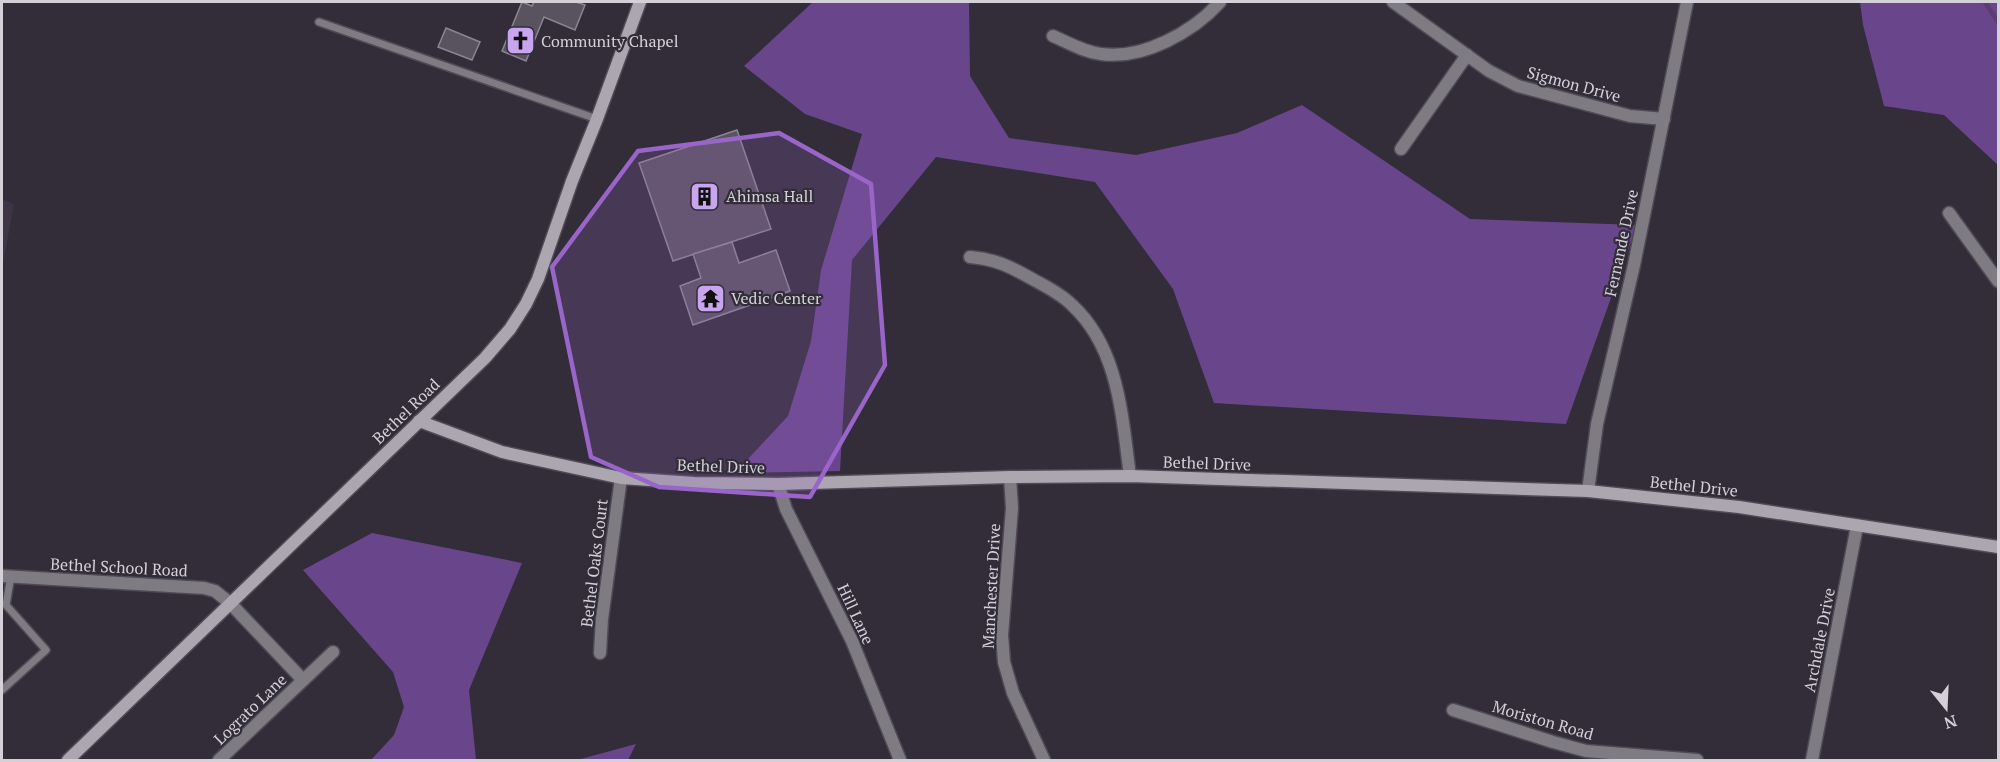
<svg xmlns="http://www.w3.org/2000/svg" width="2000" height="762" viewBox="0 0 2000 762" font-family="'PT Serif',serif">
	<style>
		.built { fill: #3d3546 }
		.green { fill: #69468c }
		.lines { fill: none; stroke-linecap: round; stroke-linejoin: round }
		.stream { stroke: #5c3e70; stroke-width: 4.5 }
		.building { fill: #595360; stroke: #8b8592; stroke-width: 1.5 }
		.lane-casing { stroke: #4f4a56; stroke-width: 10 }
		.street-casing { stroke: #4f4a56; stroke-width: 15 }
		.secondary-casing { stroke: #4f4a56; stroke-width: 15 }
		.lane { stroke: #7e7b82; stroke-width: 7 }
		.street { stroke: #7e7b82; stroke-width: 12 }
		.secondary { stroke: #aba6b0; stroke-width: 12 }
		.marked { fill: #9a65c8; fill-opacity: 0.2; stroke: #9a65c8; stroke-width: 4.5; stroke-linejoin: round }
		.labels { text-anchor: middle; stroke-width: 4.5; stroke-linejoin: round; paint-order: stroke }
		.poi-label { font-size: 16px; fill: #d4d0d8; stroke: #322d39; text-anchor: start }
		.street-label { font-size: 16px; fill: #d4d0d8; stroke: #322d39 }
	</style>
	<rect width="100%" height="100%" fill="#322d39"/>
	<polygon class="built" points="2,199 14,204 2,269"/>
	<g class="green">
		<polygon points="813,2 969,2 970,76 1009,138 1136,155 1237,133 1302,105 1470,219 1637,225 1566,424 1214,403 1173,289 1095,182 936,157 852,260 840,471 735,473 788,416 811,341 821,270 862,134 805,114 744,66"/>
		<polygon points="1860,2 1998,2 1998,165 1944,115 1884,106 1863,25"/>
		<polygon points="372,533 522,563 469,690 476,760 371,760 394,735 404,707 393,672 303,570"/>
		<polygon points="636,744 628,760 577,760"/>
	</g>
	<g class="lines">
		<polyline class="stream" points="1985,2 1998,22"/>
	</g>
	<g class="building">
		<polygon points="522,2 532,6 534,2 576,2 585,5 575,30 544,17 526,61 502,51"/>
		<polygon points="446,28 480,42 472,60 438,47"/>
		<polygon points="737,130 771,229 673,261 639,163"/>
		<polygon points="732,242 739,263 776,250 790,291 693,325 680,286 701,278 693,254"/>
	</g>
	<g class="lines">
		<defs>
			<g id="lane">
				<polyline points="319,22 597,119"/>
				<polyline points="2,690 46,650 6,605 11,576"/>
			</g>
			<g id="street">
				<polyline points="1393,2 1489,71 1518,86 1630,116 1664,119"/>
				<path d="M1053,36C1069,43 1084,52 1101,54C1143,60 1193,32 1220,2"/>
				<polyline points="1401,149 1467,55"/>
				<polyline points="1949,213 1998,281"/>
				<path d="M970,257C996,259 1011,267 1034,280C1047,287 1061,294 1072,305C1119,348 1122,417 1130,476"/>
				<polyline points="1010,477 1012,508 1002,635 1004,662 1013,693 1044,760"/>
				<polyline points="778,484 786,509 852,641 900,760"/>
				<polyline points="1588,491 1597,424 1634,265 1687,2"/>
				<polyline points="2,576 204,588 215,591 230,603 303,680"/>
				<polyline points="600,653 602,619 621,478"/>
				<polyline points="1453,710 1553,742 1586,751 1697,760"/>
				<polyline points="219,760 333,652"/>
				<polyline points="1812,760 1857,526"/>
			</g>
			<g id="secondary">
				<polyline points="419,421 502,452 621,478 694,483 778,484 1010,477 1130,476 1588,491 1739,507 1998,547"/>
				<polyline points="68,760 485,358 510,329 526,304 538,279 572,181 597,119 640,2"/>
			</g>
		</defs>
		<use href="#lane" class="lane-casing"/>
		<use href="#street" class="street-casing"/>
		<use href="#secondary" class="secondary-casing"/>
		<use href="#lane" class="lane"/>
		<use href="#street" class="street"/>
		<use href="#secondary" class="secondary"/>
	</g>
	<path class="marked" d="M779,133L871,184L885,365L810,497L659,487L591,457L552,267L638,151Z"/>
	<defs>
		<symbol id="church-square" viewBox="-11 -11 22 22"><rect x="-9" y="-9" width="18" height="18" rx="4" fill="#c8a5ef" stroke="#322d39"/><path d="M-1.2-6h2.4v3.5h3.3v2.4h-3.3V6h-2.4V-.1h-3.3v-2.4h3.3Z" fill="#111"/></symbol>
		<symbol id="building-square" viewBox="-11 -11 22 22"><rect x="-9" y="-9" width="18" height="18" rx="4" fill="#c8a5ef" stroke="#322d39"/><path d="M-4-6H4V6H1V3H-1V6H-4ZM-2.5-4.3h1.7v1.8h-1.7ZM.8-4.3h1.7v1.8H.8ZM-2.5-1h1.7V.8h-1.7ZM.8-1h1.7V.8H.8Z" fill="#111"/></symbol>
		<symbol id="temple-square" viewBox="-11 -11 22 22"><rect x="-9" y="-9" width="18" height="18" rx="4" fill="#c8a5ef" stroke="#322d39"/><path d="M0-6L5-2H3V0L6.5 2.5H4V6H1.5V3h-3V6H-4V2.5H-6.5L-3 0V-2H-5Z" fill="#111"/></symbol>
	</defs>
	<g fill-rule="evenodd">
		<use href="#church-square" x="504" y="24" width="33" height="33"/>
		<use href="#building-square" x="688" y="180" width="33" height="33"/>
		<use href="#temple-square" x="694" y="282" width="33" height="33"/>
	</g>
	<g class="labels">
		<g class="poi-label">
			<text x="541" y="47">Community Chapel</text>
			<text x="726" y="202">Ahimsa Hall</text>
			<text x="731" y="304">Vedic Center</text>
		</g>
		<g class="street-label">
			<text transform="translate(1574 84) rotate(15)" y="6">Sigmon Drive</text>
			<text transform="translate(1621 243) rotate(-78)" y="6">Fernande Drive</text>
			<text transform="translate(406 411) rotate(-44)" y="6">Bethel Road</text>
			<text transform="translate(1207 463) rotate(2)" y="6">Bethel Drive</text>
			<text transform="translate(721 466) rotate(2)" y="6">Bethel Drive</text>
			<text transform="translate(1694 486) rotate(6)" y="6">Bethel Drive</text>
			<text transform="translate(594 563) rotate(-83)" y="6">Bethel Oaks Court</text>
			<text transform="translate(119 567) rotate(3)" y="6">Bethel School Road</text>
			<text transform="translate(991 586) rotate(-87)" y="6">Manchester Drive</text>
			<text transform="translate(856 614) rotate(65)" y="6">Hill Lane</text>
			<text transform="translate(1819 640) rotate(-79)" y="6">Archdale Drive</text>
			<text transform="translate(250 709) rotate(-44)" y="6">Lograto Lane</text>
			<text transform="translate(1543 720) rotate(16)" y="6">Moriston Road</text>
		</g>
	</g>
	<rect width="2000" height="762" fill="none" stroke="#d4d0d8" stroke-width="6"/>
	<g transform="translate(1946 708) rotate(162)" stroke="#322d39" stroke-width="4.5" paint-order="stroke">
	<path d="M0-4.5L10 22L0 15L-10 22Z" fill="#d4d0d8"/>
	<text y="-9" font-size="16" font-weight="bold" text-anchor="middle" fill="#d4d0d8">N</text>
	</g>
</svg>
